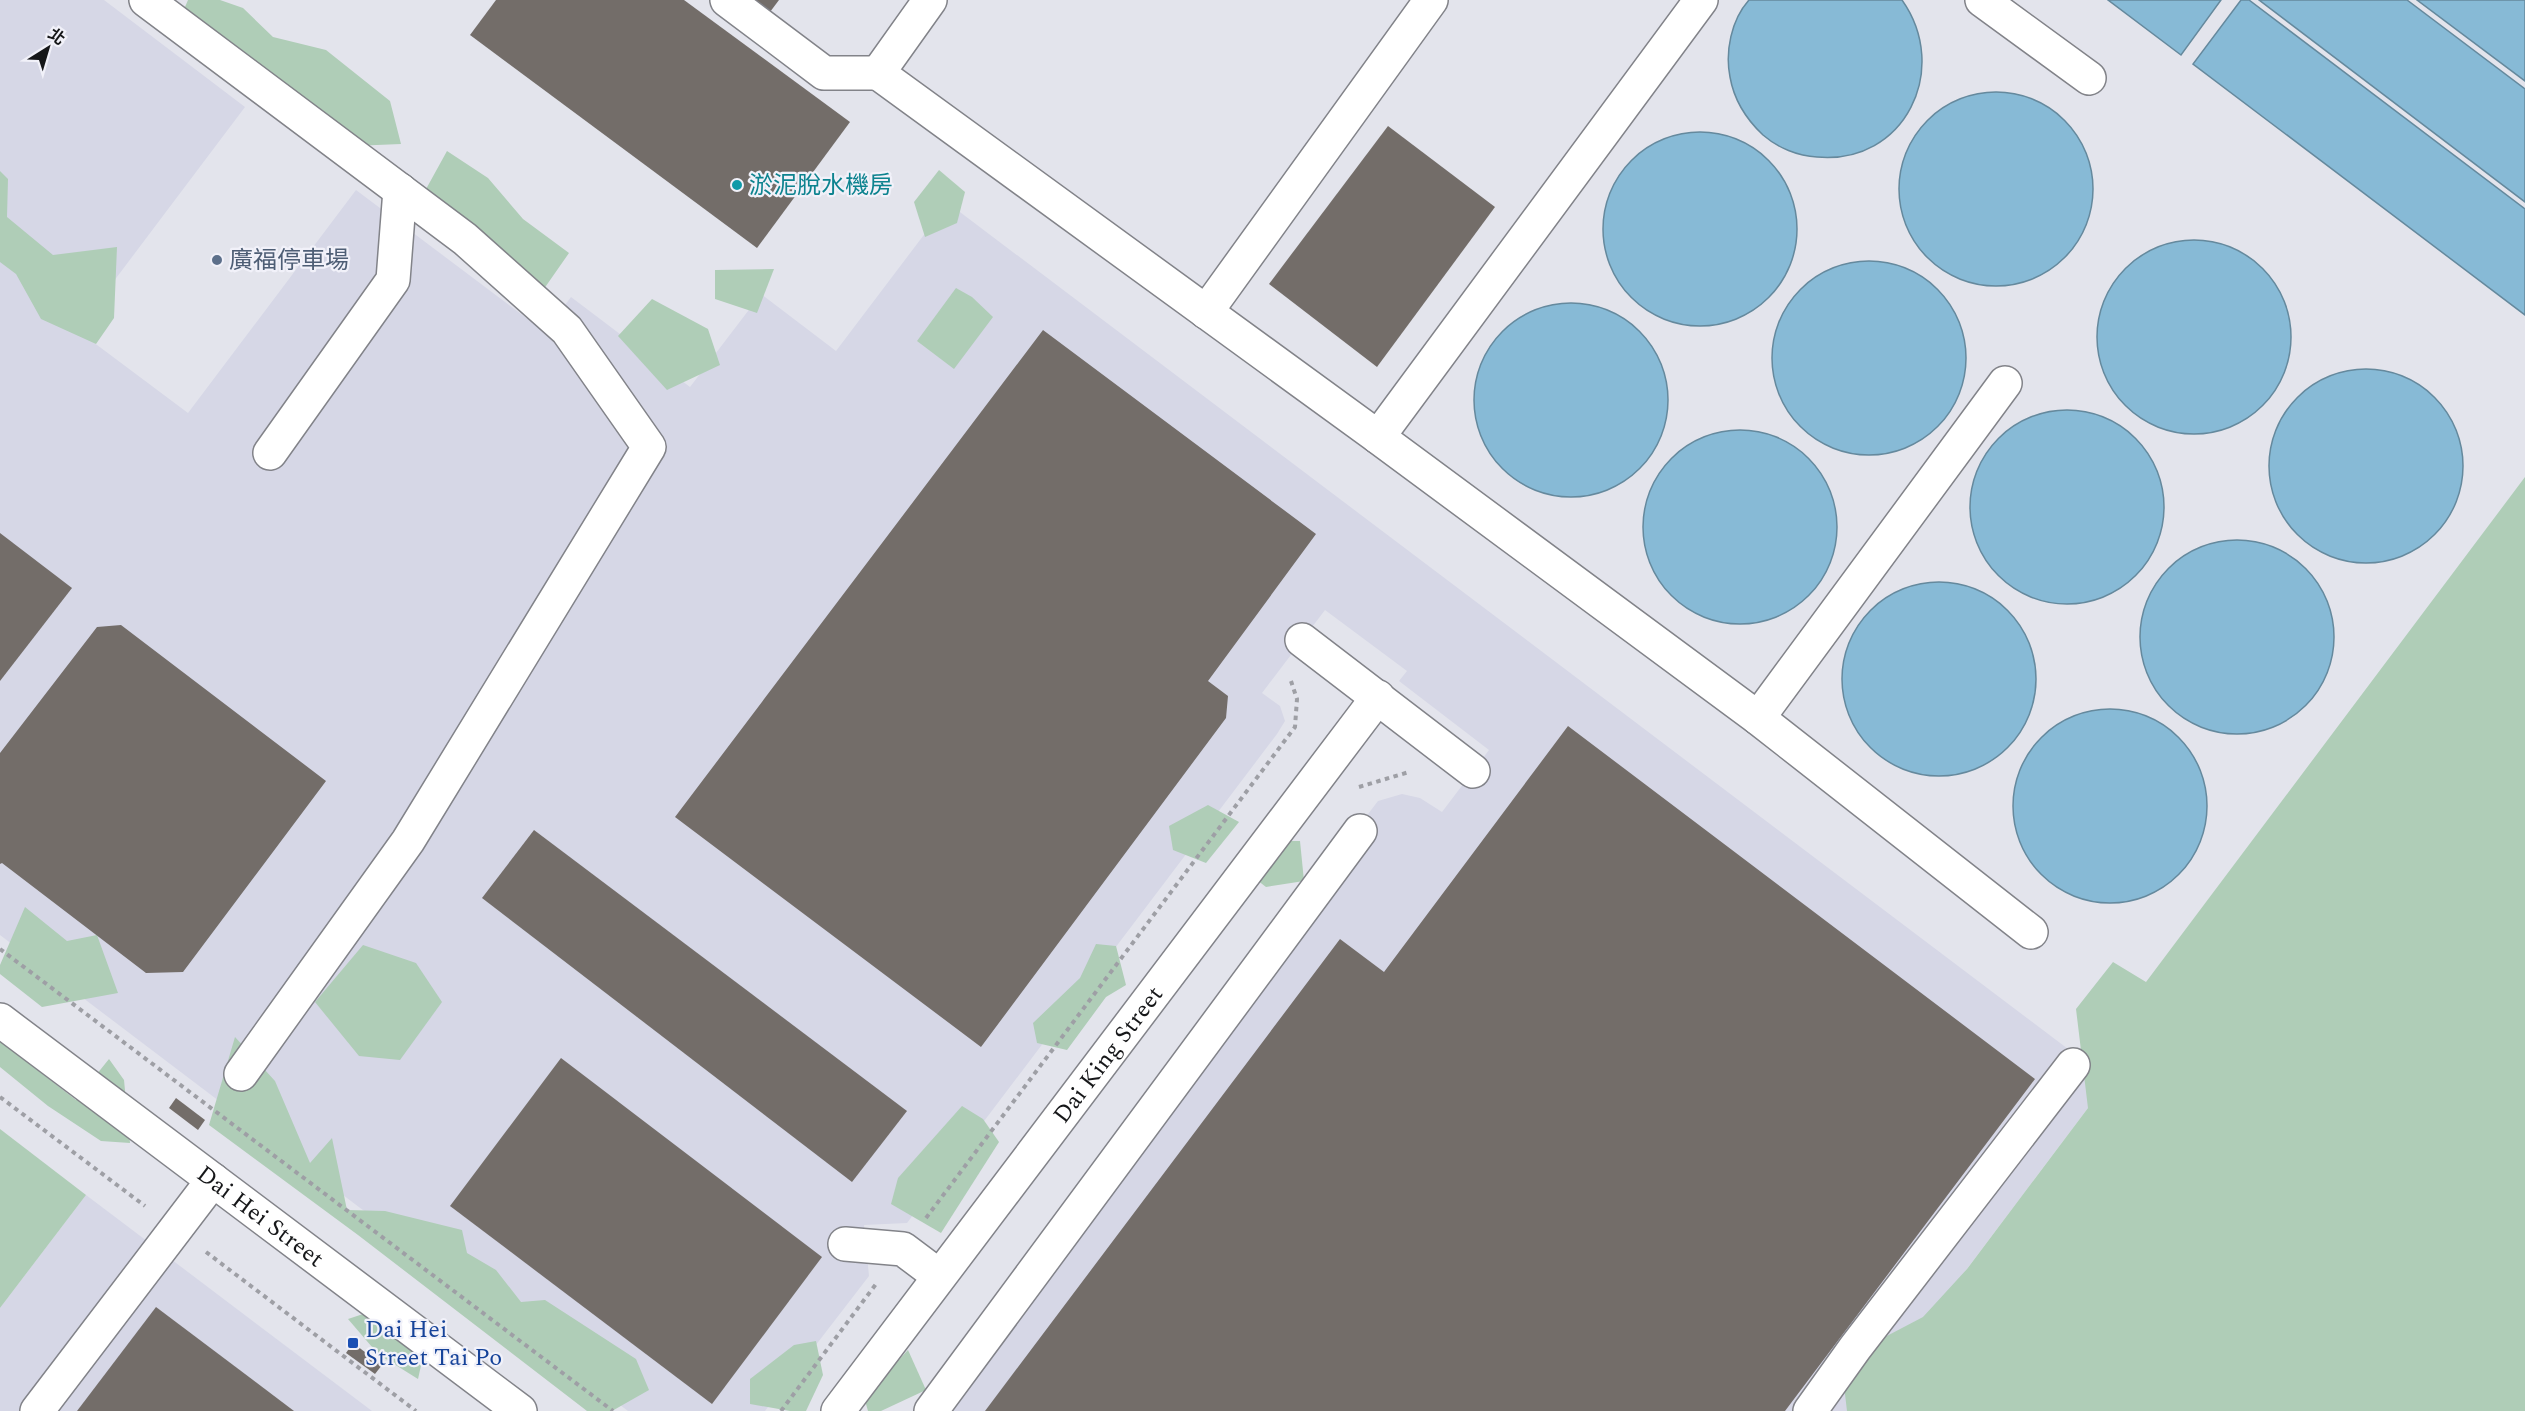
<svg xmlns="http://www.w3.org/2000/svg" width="2525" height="1411" viewBox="0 0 2525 1411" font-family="Spectral,'Noto Sans TC',serif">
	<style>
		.built { fill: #d6d7e6 }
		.green { fill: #afcdb7 }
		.water { fill: #87bad6; stroke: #65899d; stroke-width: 1.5 }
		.building { fill: #736d69 }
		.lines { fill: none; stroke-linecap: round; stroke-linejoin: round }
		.minor-casing { stroke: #828389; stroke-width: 36 }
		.path { stroke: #9e9fa5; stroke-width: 4; stroke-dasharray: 4.5 4.5; stroke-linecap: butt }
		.minor { stroke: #fff; stroke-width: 33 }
		.culture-dot { fill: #0f9aa8; stroke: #f1f1f9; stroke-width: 2 }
		.service-dot { fill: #5c6f8a; stroke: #f1f1f9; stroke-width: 2 }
		.transit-dot { fill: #1a4fb4; stroke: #f1f1f9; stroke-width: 2 }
		.labels { text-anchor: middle; stroke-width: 4.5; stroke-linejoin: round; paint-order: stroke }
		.culture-label { font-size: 24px; fill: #0d838f; stroke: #f1f1f9; text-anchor: start }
		.service-label { font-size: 24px; fill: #4e5e75; stroke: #f1f1f9; text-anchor: start }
		.street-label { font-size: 24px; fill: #161719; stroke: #f1f1f9 }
		.transit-label { font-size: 24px; fill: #164399; stroke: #f1f1f9; text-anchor: start }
	</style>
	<rect width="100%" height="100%" fill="#e3e4ec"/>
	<g class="built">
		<polygon points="0,0 104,0 245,107 77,330 188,413 356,190 545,332 571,297 690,387 761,294 836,351 948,203 2109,1080 1860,1411 914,1411 1378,801 1402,794 1420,798 1442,812 1489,750 1399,681 1407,671 1325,610 1262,693 1280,706 1285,721 1277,734 907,1223 864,1225 869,1276 765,1411 628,1411 0,935"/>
		<polygon points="86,1195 372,1411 0,1411 0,1308"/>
	</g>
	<g class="green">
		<polygon points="188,0 220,0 243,8 273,37 326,50 390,101 401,144 352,146 182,14"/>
		<polygon points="447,151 488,178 523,219 569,253 539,296 420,200"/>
		<polygon points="939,170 965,192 957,223 925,237 914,202"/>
		<polygon points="0,171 8,179 7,217 53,255 117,247 114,318 96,344 41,319 16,274 0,262"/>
		<polygon points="774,269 757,313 715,299 715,270"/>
		<polygon points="956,288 972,297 993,317 954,369 917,341"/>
		<polygon points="652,299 708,329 720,365 667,390 618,336"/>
		<polygon points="2525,477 2525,1411 1847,1411 1841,1360 1923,1317 1967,1269 2088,1108 2076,1009 2113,962 2146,982"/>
		<polygon points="1208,805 1239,822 1206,863 1173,850 1169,826"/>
		<polygon points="1257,841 1300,841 1304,881 1266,887 1240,867"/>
		<polygon points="25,907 67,941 97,935 118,993 42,1007 0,974 0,965"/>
		<polygon points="1096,944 1116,946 1126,985 1106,997 1067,1050 1037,1043 1033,1023 1080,978"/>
		<polygon points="363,945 416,963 442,1002 400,1060 359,1056 315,1002"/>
		<polygon points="235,1037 275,1081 310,1163 332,1138 347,1210 385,1211 462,1230 467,1253 496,1270 521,1302 545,1300 636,1359 649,1390 612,1411 587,1411 358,1235 209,1125"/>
		<polygon points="0,1041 76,1100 109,1059 124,1080 130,1143 101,1141 48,1106 0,1067"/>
		<polygon points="962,1106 983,1119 999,1142 941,1233 891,1204 898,1178"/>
		<polygon points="0,1129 86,1195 0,1308"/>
		<polygon points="399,1302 416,1314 422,1361 418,1379 378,1354 348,1319"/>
		<polygon points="816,1341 823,1375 806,1411 790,1411 750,1404 750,1379 794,1345"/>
		<polygon points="908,1350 926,1390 881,1411 868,1411 864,1397"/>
	</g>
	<g class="water">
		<path d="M1749,0H1902C1951,69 1905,165 1817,157C1798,156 1778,148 1763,135C1746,119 1734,100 1730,77C1725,52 1731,20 1749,0Z"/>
		<polygon points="2108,0 2221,0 2181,55"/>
		<polygon points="2241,0 2249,0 2525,209 2525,315 2193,64"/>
		<polygon points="2259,0 2407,0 2525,89 2525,202"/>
		<polygon points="2417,0 2525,0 2525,81"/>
		<circle cx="1996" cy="189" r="97"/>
		<circle cx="1700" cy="229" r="97"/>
		<circle cx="2194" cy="337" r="97"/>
		<circle cx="1869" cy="358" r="97"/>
		<circle cx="1571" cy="400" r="97"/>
		<circle cx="2366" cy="466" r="97"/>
		<circle cx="2067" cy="507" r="97"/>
		<circle cx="1740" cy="527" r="97"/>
		<circle cx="2237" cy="637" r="97"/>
		<circle cx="1939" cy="679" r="97"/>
		<circle cx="2110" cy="806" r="97"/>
	</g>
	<g class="building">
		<polygon points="496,0 684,0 850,122 757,248 470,35"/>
		<polygon points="745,0 779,0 767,16"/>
		<polygon points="1388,126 1495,207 1377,367 1269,284"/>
		<polygon points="1043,330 1316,534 1208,681 1228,696 1226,718 981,1047 675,817"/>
		<polygon points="0,533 72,588 0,681"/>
		<polygon points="121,625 326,781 183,972 146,973 2,863 0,864 0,753 97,627"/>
		<polygon points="1568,726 2035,1079 1785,1411 985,1411 1340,939 1384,972"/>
		<polygon points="534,830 907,1111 852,1182 482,898"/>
		<polygon points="561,1058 822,1257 712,1404 450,1206"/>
		<polygon points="176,1098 205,1120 198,1130 169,1108"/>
		<polygon points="156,1307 294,1411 77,1411"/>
		<polygon points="353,1343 382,1365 375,1374 346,1353"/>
	</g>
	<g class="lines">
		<defs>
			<g id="minor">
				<polyline points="146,0 465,239 567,330 649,447 408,841 241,1074"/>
				<polyline points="727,0 824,73 878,73"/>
				<polyline points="930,0 878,73 1378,437 1701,0"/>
				<polyline points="1982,0 2089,78"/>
				<polyline points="1206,312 1431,0"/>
				<polyline points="1378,437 1758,718 2031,932"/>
				<polyline points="270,453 393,280 400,190"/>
				<polyline points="1302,640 1473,771"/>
				<polyline points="1758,718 2005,383"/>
				<path id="s1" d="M0,1020L520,1411"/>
				<polyline points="845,1244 903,1249 939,1276"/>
				<polyline points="37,1411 213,1180"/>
				<path id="s2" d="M838,1411L1378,697"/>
				<polyline points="931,1411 1360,831"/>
				<polyline points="1810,1411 1855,1348 2073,1065"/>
			</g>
		</defs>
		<use href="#minor" class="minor-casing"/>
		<g class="path">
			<polyline points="1359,787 1409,772"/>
			<polyline points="0,949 613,1411"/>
			<polyline points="0,1097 145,1206"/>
			<polyline points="926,1218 1295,727 1297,699 1291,681"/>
			<polyline points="206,1252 416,1411"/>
			<polyline points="781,1411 876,1284"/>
		</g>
		<use href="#minor" class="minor"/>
	</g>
	<circle class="culture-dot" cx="737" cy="185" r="6"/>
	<circle class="service-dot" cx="217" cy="260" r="6"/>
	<rect class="transit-dot" x="347" y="1337" width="12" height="12" rx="3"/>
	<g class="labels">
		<g class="culture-label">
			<text x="749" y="193">淤泥脫水機房</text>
		</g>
		<g class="service-label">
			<text x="229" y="268">廣福停車場</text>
		</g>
		<g class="street-label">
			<text dy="8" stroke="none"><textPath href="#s2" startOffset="447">Dai King Street</textPath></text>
			<text dy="8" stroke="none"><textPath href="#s1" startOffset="326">Dai Hei Street</textPath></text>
		</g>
		<g class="transit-label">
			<text x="365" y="1337">Dai Hei<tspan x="365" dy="28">Street Tai Po</tspan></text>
		</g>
	</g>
	<g transform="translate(48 48) rotate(37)" stroke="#f1f1f9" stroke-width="4.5" paint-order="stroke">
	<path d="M0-4.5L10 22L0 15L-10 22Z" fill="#161719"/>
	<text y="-9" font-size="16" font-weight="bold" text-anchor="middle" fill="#161719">北</text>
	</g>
</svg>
